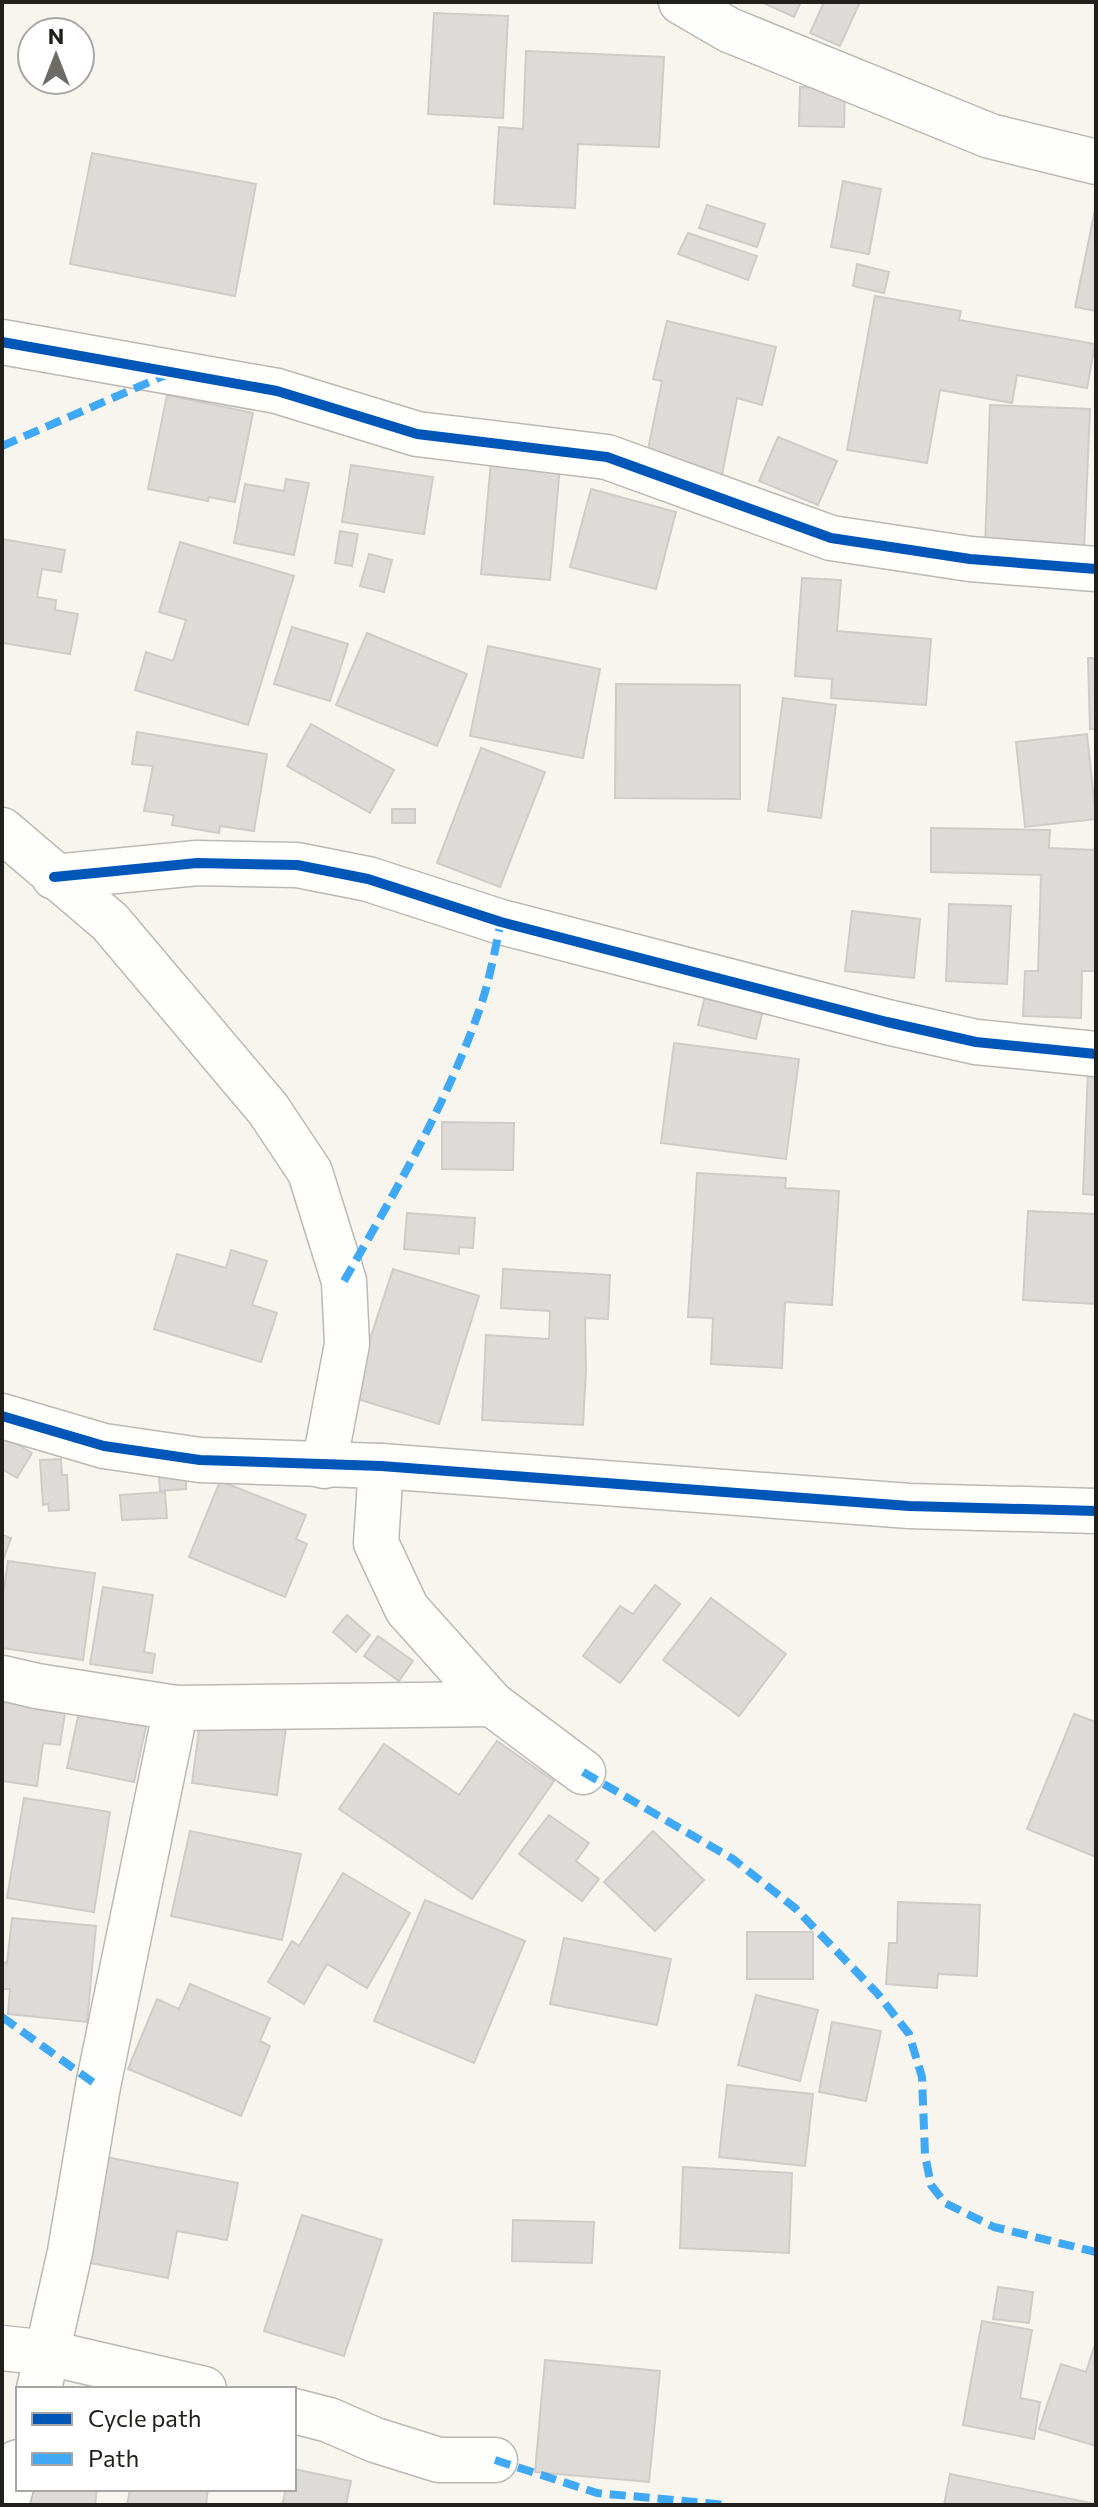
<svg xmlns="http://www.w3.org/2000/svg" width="1098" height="2507" viewBox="0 0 1098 2507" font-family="Commissioner,sans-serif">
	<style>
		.building { fill: #dedad7; stroke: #cfcbc9; stroke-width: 2 }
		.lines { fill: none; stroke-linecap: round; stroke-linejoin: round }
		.minor-casing { stroke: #bbb9b4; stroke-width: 47 }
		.minor { stroke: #fefefc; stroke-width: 44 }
		.quiet { stroke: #3fa9f5; stroke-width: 8; stroke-dasharray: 16 8; stroke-linecap: butt }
		.cycleway-casing { stroke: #fff; stroke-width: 15 }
		.cycleway { stroke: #0057b8; stroke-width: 10 }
	</style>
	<rect width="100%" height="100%" fill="#f8f5ee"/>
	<g class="building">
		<polygon points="761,2 801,2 794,17"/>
		<polygon points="824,2 860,2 840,46 810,33"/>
		<polygon points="434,13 508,16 503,118 428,114"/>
		<polygon points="526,51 664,57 659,147 578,144 575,208 494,204 499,127 523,129"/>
		<polygon points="800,87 845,88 844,127 799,126"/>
		<polygon points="92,153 256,184 235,296 70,264"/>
		<polygon points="843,181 881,189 869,254 831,247"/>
		<polygon points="707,205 765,224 757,247 699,228"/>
		<polygon points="1096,205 1096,311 1075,307"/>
		<polygon points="688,233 757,256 748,280 678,254"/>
		<polygon points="857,264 889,272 884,293 853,286"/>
		<polygon points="875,296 961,311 959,320 1095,344 1087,388 1017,375 1012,403 940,390 927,463 847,450"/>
		<polygon points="667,321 776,347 762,405 737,398 722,475 646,459 662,381 653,379"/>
		<polygon points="167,395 253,413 235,502 209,497 208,501 148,489"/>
		<polygon points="990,405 1090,409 1084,551 985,547"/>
		<polygon points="778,437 837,461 818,505 759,481"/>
		<polygon points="491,461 560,466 550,580 481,574"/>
		<polygon points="351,465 433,477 424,534 342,522"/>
		<polygon points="286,479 309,483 294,555 234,543 245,484 284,491"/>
		<polygon points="591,489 676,512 656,589 570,567"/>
		<polygon points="340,531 358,534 352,566 335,563"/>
		<polygon points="2,539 65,550 61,572 42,569 37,597 56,600 55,610 78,614 70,654 2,643"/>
		<polygon points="180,542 294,576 248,725 135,690 146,652 173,661 186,620 159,612"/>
		<polygon points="369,554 392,560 384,592 360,586"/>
		<polygon points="802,578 841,580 837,631 931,639 926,705 831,698 832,679 795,676"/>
		<polygon points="292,627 348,644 330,701 274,684"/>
		<polygon points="367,633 467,674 437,746 336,705"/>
		<polygon points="488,646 600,669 583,758 470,736"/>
		<polygon points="1088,658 1096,658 1096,729 1090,729"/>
		<polygon points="616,684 740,685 740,799 615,798"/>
		<polygon points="783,698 836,705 821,818 768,811"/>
		<polygon points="311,724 394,770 370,813 287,766"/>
		<polygon points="137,732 267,754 254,831 220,826 219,833 172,825 174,815 144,811 153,766 132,764"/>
		<polygon points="1087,734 1096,819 1025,827 1016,742"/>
		<polygon points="481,748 545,772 500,887 437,863"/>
		<rect x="392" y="809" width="23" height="14"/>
		<polygon points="931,828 1050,830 1049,848 1096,850 1096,971 1082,971 1081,1018 1023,1016 1025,971 1038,971 1041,875 931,872"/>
		<polygon points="949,904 1011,906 1007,984 946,981"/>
		<polygon points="852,911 920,919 914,978 845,971"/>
		<polygon points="707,988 765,1002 756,1039 698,1025"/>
		<polygon points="674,1043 799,1059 786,1159 661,1143"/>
		<polygon points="1088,1069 1096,1069 1096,1195 1083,1194"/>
		<polygon points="442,1122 514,1123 513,1170 442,1169"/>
		<polygon points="697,1173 786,1178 785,1188 839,1191 832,1305 785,1302 782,1368 711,1364 713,1318 688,1317"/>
		<polygon points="1028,1211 1096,1214 1096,1304 1023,1300"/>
		<polygon points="407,1213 475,1218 473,1248 459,1247 459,1254 404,1249"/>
		<polygon points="231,1250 267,1261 252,1305 277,1313 261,1362 154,1329 177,1254 226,1268"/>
		<polygon points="393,1269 479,1296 439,1424 351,1397"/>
		<polygon points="503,1269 610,1275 608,1319 585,1318 586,1370 583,1425 482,1420 486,1335 549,1339 550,1311 501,1308"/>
		<polygon points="2,1435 32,1453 17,1478 2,1469"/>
		<polygon points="61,1459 62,1475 67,1475 69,1510 49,1511 48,1504 43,1505 40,1460"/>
		<polygon points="186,1475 186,1489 160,1491 159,1477"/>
		<polygon points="220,1481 306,1515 296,1539 307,1544 285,1597 189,1557"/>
		<polygon points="165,1492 167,1518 122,1520 120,1495"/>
		<polygon points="2,1535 11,1538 2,1563"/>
		<polygon points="8,1561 95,1573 83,1660 2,1648 2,1602"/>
		<polygon points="655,1585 680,1604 620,1683 583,1656 620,1606 633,1614"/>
		<polygon points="103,1587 153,1595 144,1652 155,1654 152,1673 90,1664"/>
		<polygon points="711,1598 786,1654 739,1716 663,1660"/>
		<polygon points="347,1615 370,1635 356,1652 333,1632"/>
		<polygon points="378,1636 413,1661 399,1681 364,1656"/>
		<polygon points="2,1690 67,1700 60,1745 43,1743 37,1786 2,1781"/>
		<polygon points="80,1707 147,1722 134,1782 67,1768"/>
		<polygon points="1074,1714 1096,1722 1096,1857 1027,1829"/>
		<polygon points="201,1715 286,1727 277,1795 192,1783"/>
		<polygon points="497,1741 554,1781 472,1899 339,1809 384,1744 459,1795"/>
		<polygon points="24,1798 110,1812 94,1912 7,1898"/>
		<polygon points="549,1815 589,1843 576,1861 599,1879 582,1901 519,1854"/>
		<polygon points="190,1831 301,1854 282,1940 171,1916"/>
		<polygon points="653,1831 704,1880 655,1931 604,1882"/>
		<polygon points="343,1873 410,1913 367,1988 327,1964 304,2004 268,1982 292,1941 299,1946"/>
		<polygon points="425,1900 525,1941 474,2063 374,2021"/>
		<polygon points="898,1902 980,1905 977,1976 938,1974 937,1988 886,1984 889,1943 897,1943"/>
		<polygon points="12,1918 96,1926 87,2022 8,2014 10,1989 2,1989 2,1962 7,1963"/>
		<rect x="747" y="1932" width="66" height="47"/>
		<polygon points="564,1938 671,1959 657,2025 550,2004"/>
		<polygon points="190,1984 270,2018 260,2041 270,2046 241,2116 128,2069 157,1999 179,2009"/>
		<polygon points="756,1995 818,2010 800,2081 738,2065"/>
		<polygon points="832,2022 881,2031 866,2101 819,2092"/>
		<polygon points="727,2085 813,2094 805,2166 719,2157"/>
		<polygon points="106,2157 238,2183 227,2240 177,2231 168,2278 85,2262"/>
		<polygon points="683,2167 792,2173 789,2253 680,2248"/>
		<polygon points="302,2215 382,2240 344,2356 264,2331"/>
		<polygon points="513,2220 594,2222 592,2263 512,2261"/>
		<polygon points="998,2287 1033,2292 1029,2323 993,2319"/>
		<polygon points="982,2321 1032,2330 1020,2398 1040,2402 1034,2439 963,2425"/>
		<polygon points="1096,2341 1096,2446 1039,2429 1061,2364 1086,2372"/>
		<polygon points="545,2360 660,2371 649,2482 535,2472"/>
		<polygon points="294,2469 351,2481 346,2505 282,2505 286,2489 294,2489"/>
		<polygon points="950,2474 1096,2504 1096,2505 944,2505"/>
		<polygon points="20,2489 97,2489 95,2505 18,2505"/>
		<polygon points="130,2489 208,2489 206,2505 127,2505"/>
	</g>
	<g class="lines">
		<defs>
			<g id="minor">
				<polyline points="681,2 729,30 990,136 1096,162"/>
				<polyline points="2,342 277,391 417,434 607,457 831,538 970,559 1096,569"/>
				<polyline points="2,830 110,922 268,1109 310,1172 344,1281 347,1344 324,1466"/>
				<polyline points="54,877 197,863 297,865 368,879 501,922 887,1022 976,1042 1096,1054"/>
				<polyline points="2,1416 104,1446 200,1460 381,1466 909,1506 1096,1511"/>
				<polyline points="381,1466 376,1543 407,1609 492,1704 583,1772"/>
				<polyline points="2,1678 37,1686 176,1708 492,1704"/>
				<polyline points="2,2348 49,2353 204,2389"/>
				<polyline points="39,2389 70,2252 98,2086 176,1708"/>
				<polyline points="294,2411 329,2420 375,2440 439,2460 495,2460"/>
				<polyline points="6,2505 18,2462"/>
			</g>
		</defs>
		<use href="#minor" class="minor-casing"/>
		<use href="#minor" class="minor"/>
		<g class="quiet">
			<polyline points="2,446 168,374"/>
			<path d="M344,1281C395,1192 448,1102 481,1005C490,978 495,949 501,922"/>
			<polyline points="583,1772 733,1859 795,1908 877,1993 909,2034 922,2077 925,2155 931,2185 945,2203 994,2227 1096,2252"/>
			<polyline points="2,2017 98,2086"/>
			<polyline points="495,2460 597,2493 728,2505"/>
		</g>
		<defs>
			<g id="cycleway">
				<polyline points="2,342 277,391 417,434 607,457 831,538 970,559 1096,569"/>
				<polyline points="54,877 197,863 297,865 368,879 501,922 887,1022 976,1042 1096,1054"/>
				<polyline points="2,1416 104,1446 200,1460 381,1466 909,1506 1096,1511"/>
			</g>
		</defs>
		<use href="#cycleway" class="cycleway-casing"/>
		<use href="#cycleway" class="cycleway"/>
	</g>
	<rect width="1098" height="2507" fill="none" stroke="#22201c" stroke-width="8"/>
	<rect x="16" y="2387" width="280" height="104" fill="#ffffff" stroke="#a7a6a4" stroke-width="2"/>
	<rect x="32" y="2413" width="40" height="12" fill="#0057b8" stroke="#a7a6a4" stroke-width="2"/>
	<text x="88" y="2427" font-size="24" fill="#22201c">Cycle path</text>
	<rect x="32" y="2453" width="40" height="12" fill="#3fa9f5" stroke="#a7a6a4" stroke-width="2"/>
	<text x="88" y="2467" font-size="24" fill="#22201c">Path</text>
	<g transform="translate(56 56)"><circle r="38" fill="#ffffff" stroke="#a7a6a4" stroke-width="2"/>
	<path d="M0-6L14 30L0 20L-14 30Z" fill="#6d6b66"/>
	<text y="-12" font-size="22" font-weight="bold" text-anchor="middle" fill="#22201c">N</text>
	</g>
</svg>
